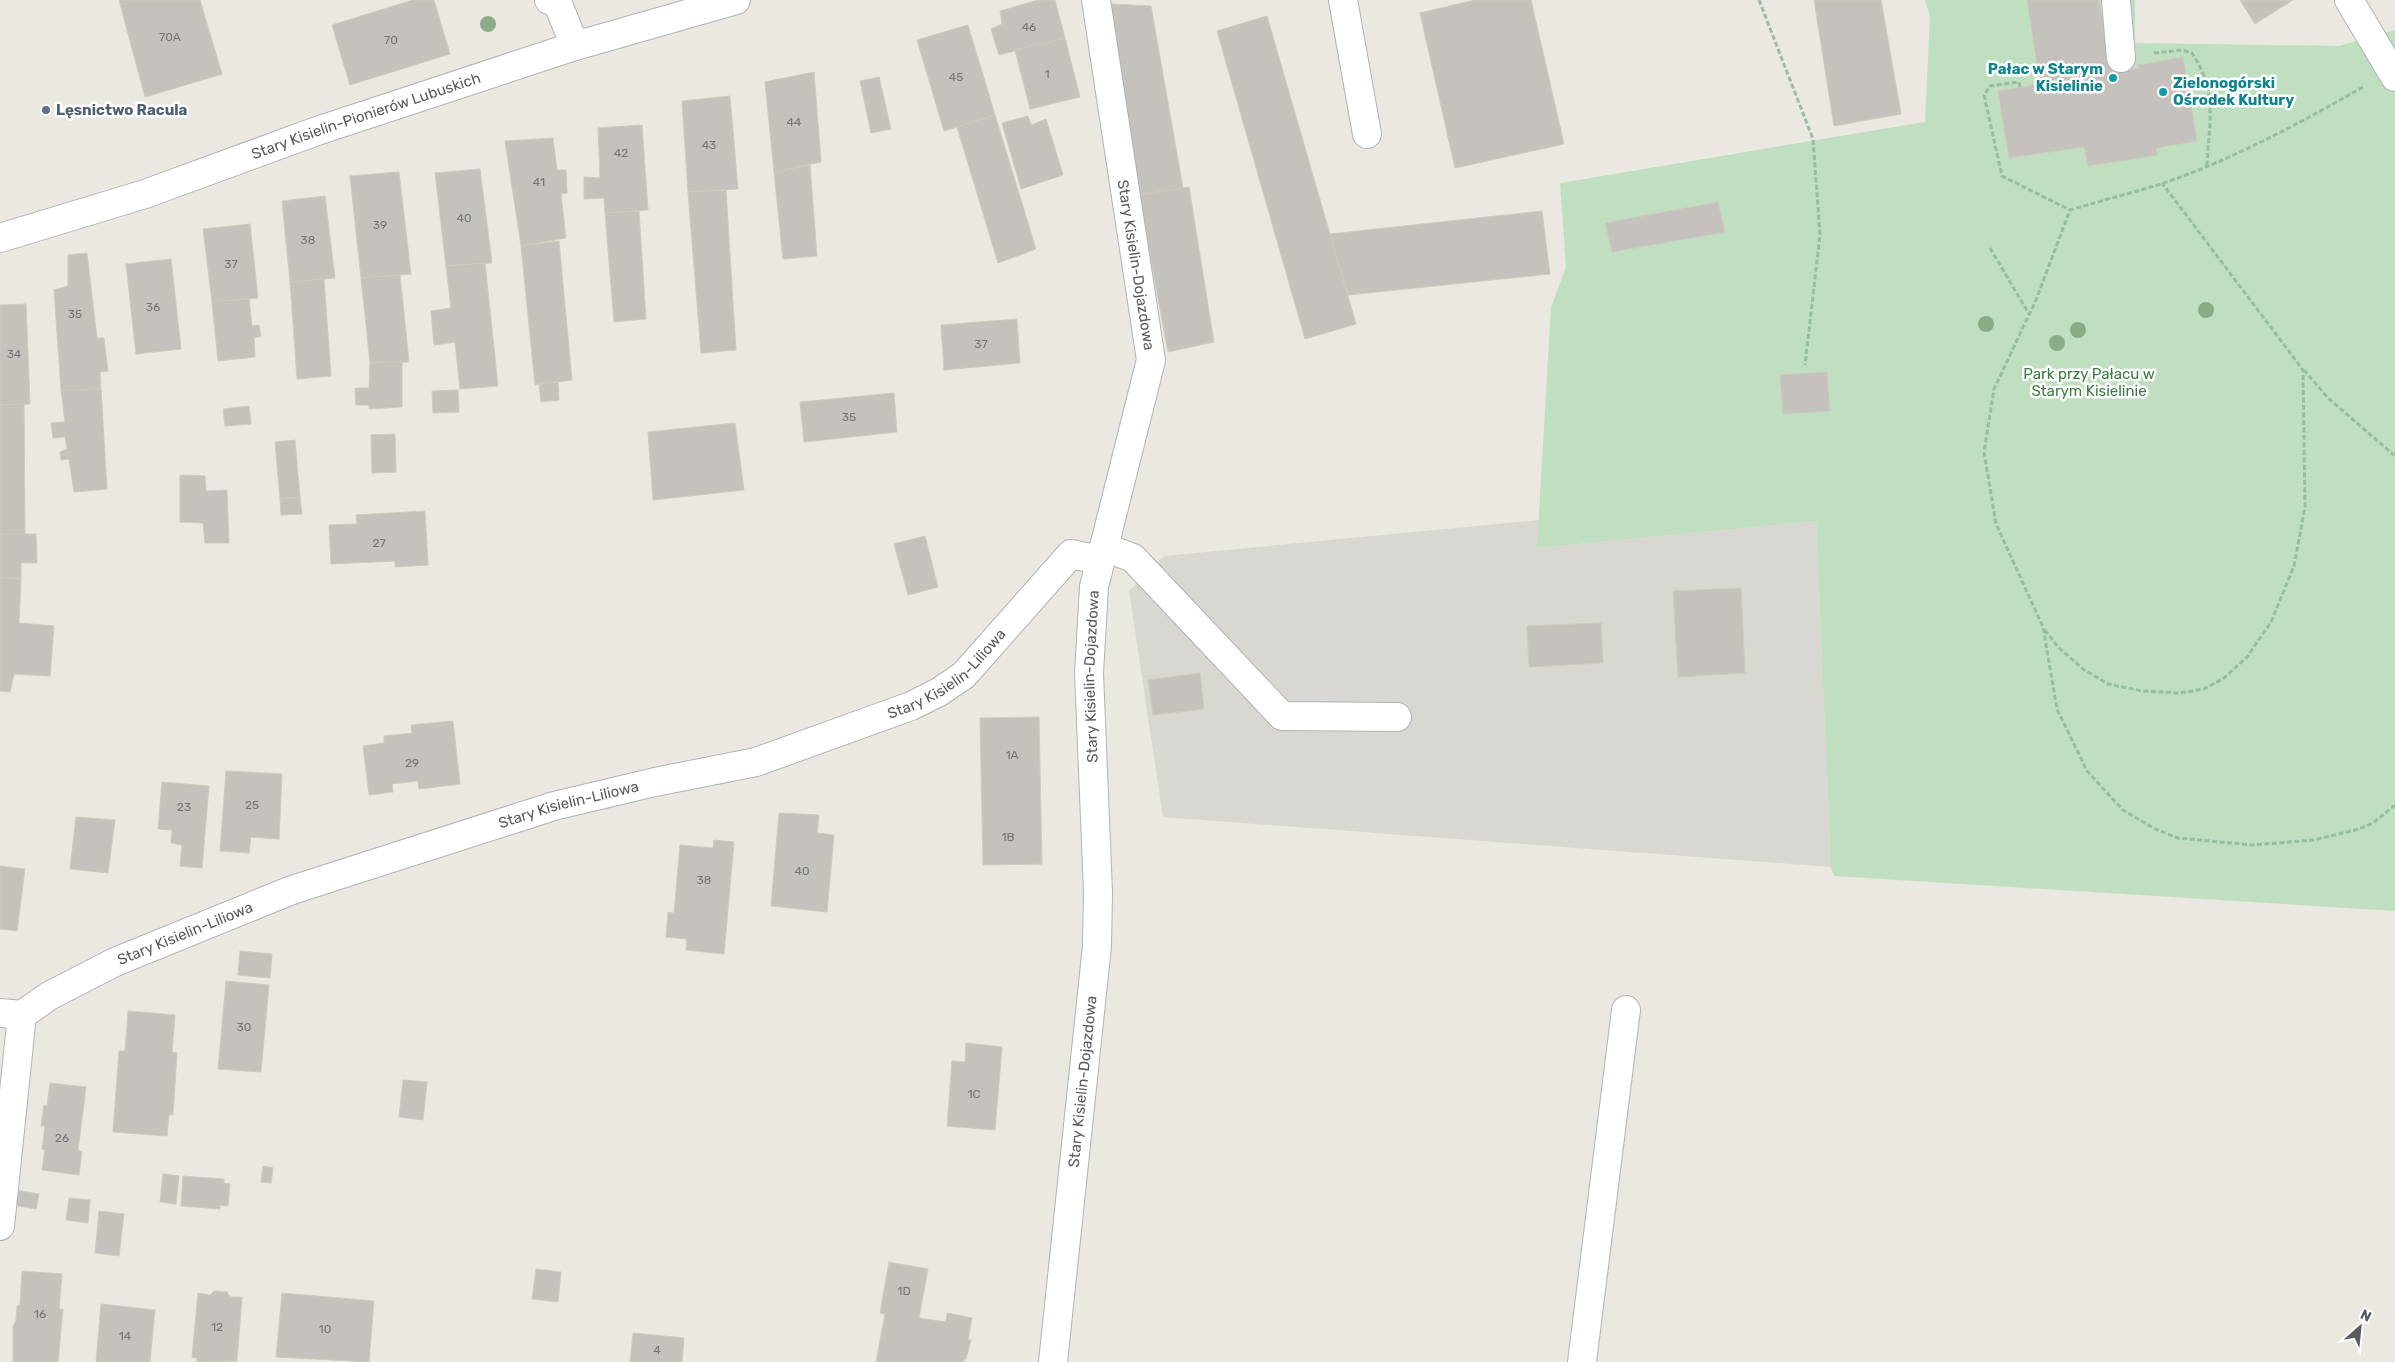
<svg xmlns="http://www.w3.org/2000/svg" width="2395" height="1362" viewBox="0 0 2395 1362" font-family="Rubik,sans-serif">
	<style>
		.industrial { fill: #d9d7d2 }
		.green { fill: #bfdfc0 }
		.building { fill: #c5c2bd; stroke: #cecabf }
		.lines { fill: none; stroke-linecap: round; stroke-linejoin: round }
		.minor-casing { stroke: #b1b2b6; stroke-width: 30 }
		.path { stroke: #97bda3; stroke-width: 3; stroke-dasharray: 5 2.5; stroke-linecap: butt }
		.minor { stroke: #fff; stroke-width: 28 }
		.tree { fill: #8aac89 }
		.culture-dot { fill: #0f9aa8; stroke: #fff; stroke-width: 2 }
		.service-dot { fill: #5c6f8a; stroke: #fff; stroke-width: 2 }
		.labels { text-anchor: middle; stroke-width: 5; stroke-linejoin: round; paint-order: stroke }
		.number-label { font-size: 12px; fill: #747576 }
		.culture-label { font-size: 15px; font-weight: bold; fill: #0d838f; stroke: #fff; text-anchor: end }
		.service-label { font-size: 15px; font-weight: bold; fill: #4e5e75; stroke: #fff; text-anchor: start }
		.street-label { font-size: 15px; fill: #595b5f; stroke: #fff }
		.park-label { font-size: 15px; fill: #3c7b41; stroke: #fff }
	</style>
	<rect width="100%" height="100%" fill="#eae8e0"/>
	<polygon class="industrial" points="1540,520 1538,548 1816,521 1831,867 1163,817 1129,591 1164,556"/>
	<polygon class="green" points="1925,0 2135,0 2135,43 2339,46 2395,30 2395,911 1834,876 1831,867 1816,521 1537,548 1551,307 1566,267 1560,183 1925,122 1930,16"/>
	<g class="building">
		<polygon points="119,0 200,0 222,74 145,97"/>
		<polygon points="413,0 434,0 450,54 350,85 332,25"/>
		<polygon points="1038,0 1055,0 1065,38 999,55 991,29 1002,24 1000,11"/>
		<polygon points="1475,0 1531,0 1564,144 1455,168 1420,13"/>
		<polygon points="1814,0 1881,0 1901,114 1834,126"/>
		<polygon points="2027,0 2099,0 2112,73 2139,68 2138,65 2183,57 2197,141 2156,148 2157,155 2088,166 2084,147 2009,158 1998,91 2040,84"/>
		<polygon points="2240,0 2293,0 2255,24"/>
		<polygon points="1111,4 1151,6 1183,188 1139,195 1105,13"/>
		<polygon points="1267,16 1356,324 1305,339 1217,31"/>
		<polygon points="968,25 995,115 944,131 917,40"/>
		<polygon points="1065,38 1080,97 1030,109 1015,50"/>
		<polygon points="814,72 821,162 774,172 765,82"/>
		<polygon points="879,77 891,129 871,133 860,81"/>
		<polygon points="730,96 738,189 688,192 682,101"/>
		<polygon points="995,115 1036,249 998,263 957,127"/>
		<polygon points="1028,116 1031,125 1046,119 1063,175 1021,189 1002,123"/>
		<polygon points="642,125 648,210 605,213 604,198 584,199 584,177 600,178 598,128"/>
		<polygon points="553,138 557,170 566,170 567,193 561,194 566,238 521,246 505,141"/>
		<polygon points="810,165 817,256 783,259 774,172"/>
		<polygon points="480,169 492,263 446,266 435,173"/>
		<polygon points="399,172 411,274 361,278 350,176"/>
		<polygon points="1189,187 1214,342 1168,352 1139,195"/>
		<polygon points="726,190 736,350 701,353 688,192"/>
		<polygon points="325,196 335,278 290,282 282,201"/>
		<polygon points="1718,202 1725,232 1612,252 1605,223"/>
		<polygon points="639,211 646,319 614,322 605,213"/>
		<polygon points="1542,211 1550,274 1348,295 1330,234"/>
		<polygon points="250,224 258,298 212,302 203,229"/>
		<polygon points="559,241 572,380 535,385 521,246"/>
		<polygon points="87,253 97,338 104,338 108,371 100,372 101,389 61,390 54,290 68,286 68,255"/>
		<polygon points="171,259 181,349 136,354 126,264"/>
		<polygon points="485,263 498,386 460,389 455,342 434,345 431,311 451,308 446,266"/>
		<polygon points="400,275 409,362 370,363 361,278"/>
		<polygon points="324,279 331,376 297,379 290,282"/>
		<polygon points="249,299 252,326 259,325 261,336 254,338 255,357 218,361 212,302"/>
		<polygon points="26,304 30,404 0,405 0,305"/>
		<polygon points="1017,319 1020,363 944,370 941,325"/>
		<polygon points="402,362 402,407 369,409 369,405 356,405 355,388 369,388 370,363"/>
		<polygon points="1827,372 1830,411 1783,414 1780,375"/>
		<polygon points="558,382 559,400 541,402 539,384"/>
		<polygon points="101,389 107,489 74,492 69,459 61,460 60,452 67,449 65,437 53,438 51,423 65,422 61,390"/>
		<polygon points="458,390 459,412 433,413 432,391"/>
		<polygon points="894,393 897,432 804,442 800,402"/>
		<polygon points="24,404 25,534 0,534 0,405"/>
		<polygon points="249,406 251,424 225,426 223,409"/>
		<polygon points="735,423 744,490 653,500 648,432"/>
		<polygon points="395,434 396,472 372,473 371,435"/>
		<polygon points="295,440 300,497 280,499 275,442"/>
		<polygon points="180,475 205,476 206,491 227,490 229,543 205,543 203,523 180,522"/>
		<polygon points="300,497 302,514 281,515 280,499"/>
		<polygon points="425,511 428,565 395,567 395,561 331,564 329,525 357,524 356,515"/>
		<polygon points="0,534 36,534 37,563 21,563 21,579 0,578"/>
		<polygon points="925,536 938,587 908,595 894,544"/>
		<polygon points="0,578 21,579 19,623 54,626 50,676 14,674 10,692 0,691"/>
		<polygon points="1741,588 1745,673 1678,677 1673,591"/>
		<polygon points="1601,623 1603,663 1529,667 1527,626"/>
		<polygon points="1200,673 1204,709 1153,715 1148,680"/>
		<polygon points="1039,717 1042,864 983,865 980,718"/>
		<polygon points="453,721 460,784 419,789 418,781 392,784 393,792 369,795 363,746 384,743 384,736 412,733 411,725"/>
		<polygon points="226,771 282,774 279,839 251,837 249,853 220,851"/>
		<polygon points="162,782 209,786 202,868 180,866 182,845 171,843 172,830 158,829"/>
		<polygon points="779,813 819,815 817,833 834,835 827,912 771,906"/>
		<polygon points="76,817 115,820 108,873 70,869"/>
		<polygon points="714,840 734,842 724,954 686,950 687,939 666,937 668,912 674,913 680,845 713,848"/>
		<polygon points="0,866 25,869 17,931 0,929"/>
		<polygon points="240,951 272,954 270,978 238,975"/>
		<polygon points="226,981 269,985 261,1072 218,1069"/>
		<polygon points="128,1011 175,1015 172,1052 177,1053 173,1115 169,1114 167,1136 113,1132 119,1051 125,1051"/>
		<polygon points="966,1043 1002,1047 995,1130 947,1126 952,1061 965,1062"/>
		<polygon points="403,1080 427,1082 423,1120 399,1117"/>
		<polygon points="50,1083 86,1087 78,1151 82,1151 79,1175 42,1170 45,1150 42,1149 45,1126 41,1126 44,1105 47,1106"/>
		<polygon points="263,1166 273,1168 271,1183 261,1182"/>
		<polygon points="163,1174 179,1176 176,1204 160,1202"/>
		<polygon points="183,1176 224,1179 224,1183 230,1184 228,1206 220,1205 220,1209 181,1206"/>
		<polygon points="10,1189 39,1194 36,1209 8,1204"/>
		<polygon points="69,1198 90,1200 88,1223 66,1220"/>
		<polygon points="99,1211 124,1214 119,1256 95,1253"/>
		<polygon points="889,1262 928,1269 919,1318 946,1322 947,1313 972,1318 968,1340 971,1340 966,1359 964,1359 964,1362 876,1362 885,1314 880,1313"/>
		<polygon points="536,1269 561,1272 558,1302 532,1299"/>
		<polygon points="22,1271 62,1274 59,1309 63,1309 58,1362 13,1362 13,1327 16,1320 17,1306 20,1305"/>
		<polygon points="214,1291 227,1292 230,1297 242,1297 237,1361 197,1362 197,1358 192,1357 198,1293 210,1295"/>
		<polygon points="282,1293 374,1301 369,1362 276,1357"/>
		<polygon points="101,1304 155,1310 150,1362 96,1362"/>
		<polygon points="633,1333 684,1338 682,1362 630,1362"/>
	</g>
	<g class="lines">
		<defs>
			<g id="minor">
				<polyline points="549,0 558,4 575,46"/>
				<polyline points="1343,0 1367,134"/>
				<polyline points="2116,0 2121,58"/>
				<polyline points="2349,0 2395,77"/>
				<path id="s1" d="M0,238L145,194L317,131L575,46L736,0"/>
				<polyline points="1104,547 1133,558 1282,716 1397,717"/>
				<path id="s2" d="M0,1013L22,1015L49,996L115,962L292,890L554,806L655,782L756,762L911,706L939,692L964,675L1071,554L1100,560"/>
				<polyline points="0,1226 22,1015"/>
				<path id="s3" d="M1053,1362L1097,946L1098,892L1089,673L1094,587L1151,360L1096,0"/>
				<polyline points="1582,1362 1626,1010"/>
			</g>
		</defs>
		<use href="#minor" class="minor-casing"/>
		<g class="path">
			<polyline points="1759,0 1813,139 1820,235 1805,365"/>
			<path d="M2154,53L2182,50L2192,53C2218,92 2209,122 2207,166"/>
			<polyline points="2020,87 2019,82 1990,86 1984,95 2002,176 2070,210"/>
			<path d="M2363,87C2298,124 2232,160 2161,184C2131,193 2100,201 2070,210L2036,300L1994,389L1984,452L1996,524L2043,627L2057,709L2087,771L2123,810L2155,829L2178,838L2252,845L2314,840L2359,829L2373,823L2395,805"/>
			<polyline points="1990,248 2029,314"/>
			<polyline points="2304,370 2328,398 2395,456"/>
			<polyline points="2045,630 2058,647 2083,669 2108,684 2143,691 2179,693 2204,689 2224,678 2247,657 2271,622 2294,566 2305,507 2303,370 2162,183"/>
		</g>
		<use href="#minor" class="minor"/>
	</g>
	<g class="tree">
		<circle cx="488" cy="24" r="8"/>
		<circle cx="2206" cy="310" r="8"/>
		<circle cx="1986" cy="324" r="8"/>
		<circle cx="2078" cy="330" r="8"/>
		<circle cx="2057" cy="343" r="8"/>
	</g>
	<g class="culture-dot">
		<circle cx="2113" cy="78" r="5"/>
		<circle cx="2163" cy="92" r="5"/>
	</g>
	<circle class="service-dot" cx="46" cy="110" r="5"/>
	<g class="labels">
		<g class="number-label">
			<text x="1029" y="31">46</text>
			<text x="170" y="41">70A</text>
			<text x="391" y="44">70</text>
			<text x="1047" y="78">1</text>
			<text x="956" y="81">45</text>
			<text x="794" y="126">44</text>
			<text x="709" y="149">43</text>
			<text x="621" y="157">42</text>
			<text x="539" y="186">41</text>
			<text x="464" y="222">40</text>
			<text x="380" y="229">39</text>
			<text x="308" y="244">38</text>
			<text x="231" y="268">37</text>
			<text x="153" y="311">36</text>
			<text x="75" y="318">35</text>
			<text x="981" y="348">37</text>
			<text x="14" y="358">34</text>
			<text x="849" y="421">35</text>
			<text x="379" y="547">27</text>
			<text x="1012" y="759">1A</text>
			<text x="412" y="767">29</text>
			<text x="252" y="809">25</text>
			<text x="184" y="811">23</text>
			<text x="1008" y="841">1B</text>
			<text x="802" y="875">40</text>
			<text x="704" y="884">38</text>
			<text x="244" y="1031">30</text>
			<text x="974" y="1098">1C</text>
			<text x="62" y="1142">26</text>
			<text x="904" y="1295">1D</text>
			<text x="40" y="1318">16</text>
			<text x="217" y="1331">12</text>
			<text x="325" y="1333">10</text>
			<text x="125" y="1340">14</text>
			<text x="657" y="1354">4</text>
		</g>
		<g class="culture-label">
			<text x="2103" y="74">Pałac w Starym<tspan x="2103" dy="17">Kisielinie</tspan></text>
			<text x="2173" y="88" text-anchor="start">Zielonogórski<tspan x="2173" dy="17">Ośrodek Kultury</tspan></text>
		</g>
		<g class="service-label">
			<text x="56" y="115">Lęsnictwo Racula</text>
		</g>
		<g class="street-label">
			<text dy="5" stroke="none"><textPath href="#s1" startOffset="386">Stary Kisielin-Pionierów Lubuskich</textPath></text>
			<text transform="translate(1136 265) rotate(81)" y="5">Stary Kisielin-Dojazdowa</text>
			<text dy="5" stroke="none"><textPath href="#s2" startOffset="1015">Stary Kisielin-Liliowa</textPath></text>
			<text dy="5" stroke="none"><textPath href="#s3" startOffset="688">Stary Kisielin-Dojazdowa</textPath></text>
			<text dy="5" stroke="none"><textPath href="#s2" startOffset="610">Stary Kisielin-Liliowa</textPath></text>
			<text dy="5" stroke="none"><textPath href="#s2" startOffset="205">Stary Kisielin-Liliowa</textPath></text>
			<text dy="5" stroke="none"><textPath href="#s3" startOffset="282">Stary Kisielin-Dojazdowa</textPath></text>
		</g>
		<g class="park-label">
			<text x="2089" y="379">Park przy Pałacu w<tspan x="2089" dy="17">Starym Kisielinie</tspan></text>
		</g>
	</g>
	<g transform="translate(2360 1327) rotate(27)" stroke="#ffffff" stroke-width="4" paint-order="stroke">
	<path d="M0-4L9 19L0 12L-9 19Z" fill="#595b5f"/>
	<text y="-8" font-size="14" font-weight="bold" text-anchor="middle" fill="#595b5f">N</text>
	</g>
</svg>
